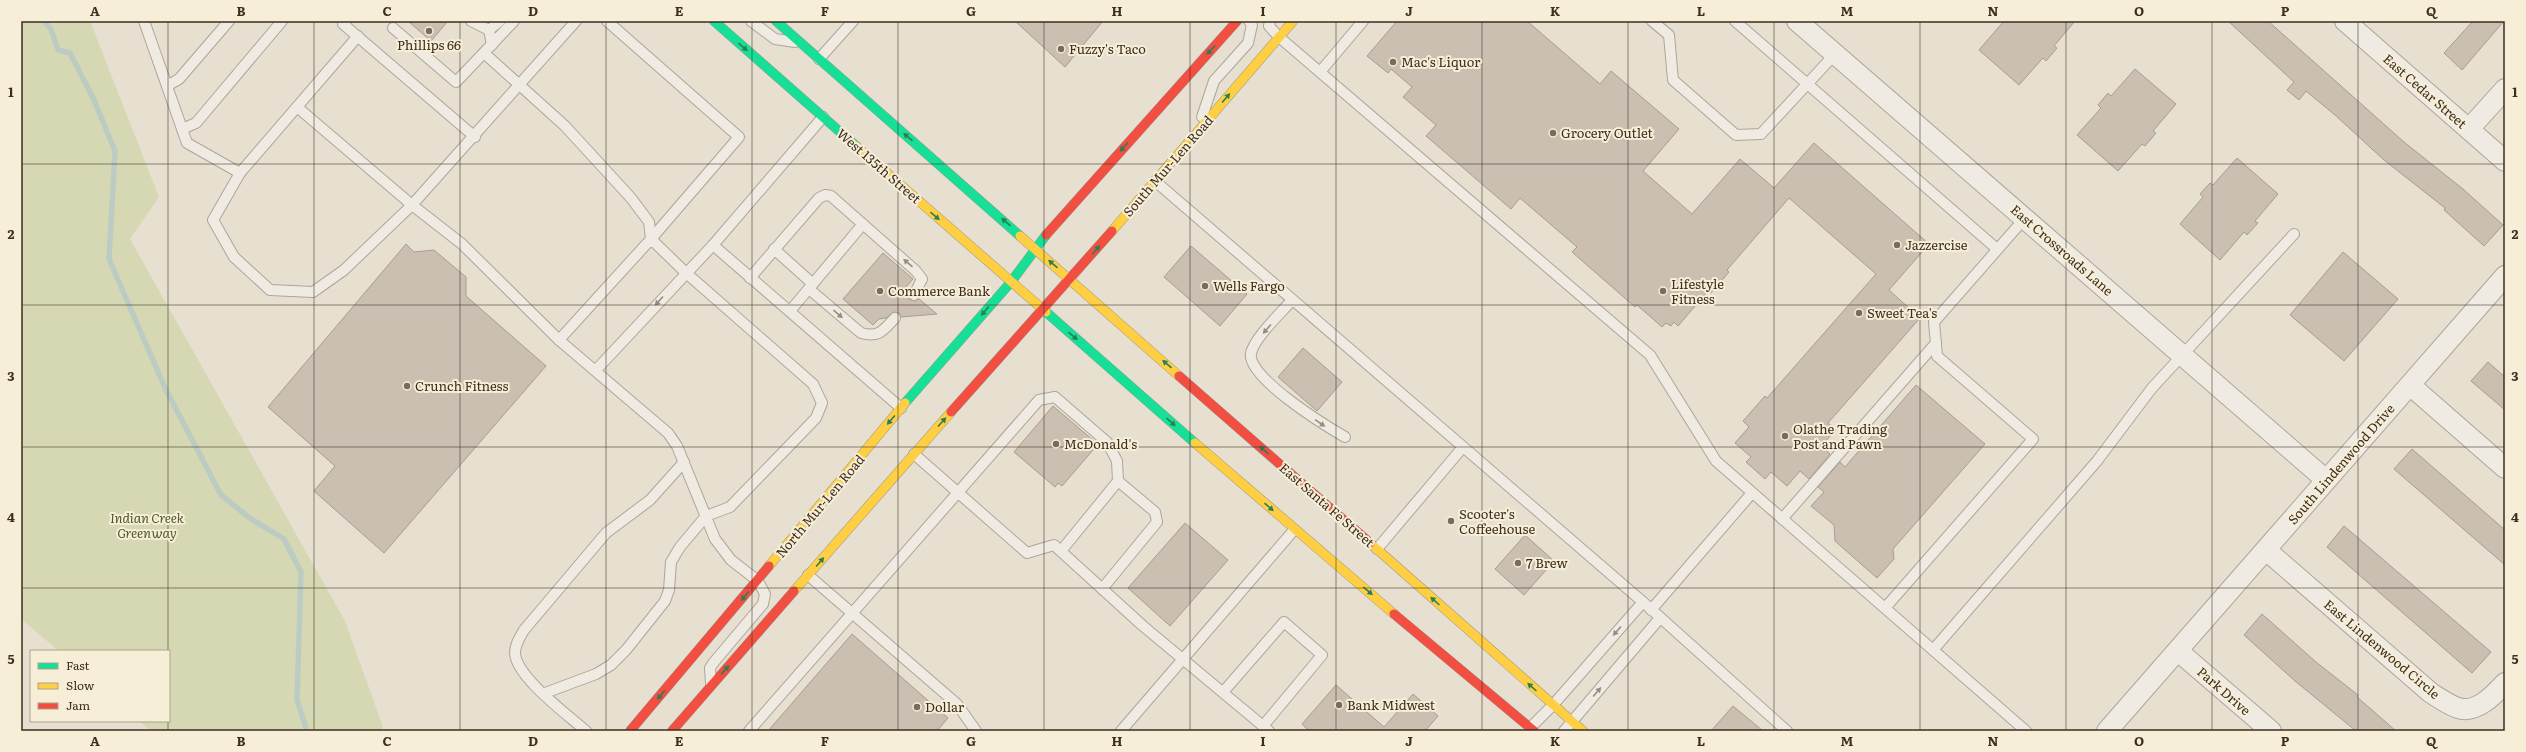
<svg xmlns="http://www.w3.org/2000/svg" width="2526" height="752" viewBox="0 0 2526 752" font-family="Literata,serif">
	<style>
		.green { fill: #d6d7b3 }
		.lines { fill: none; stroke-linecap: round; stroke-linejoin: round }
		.stream { stroke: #bcccc2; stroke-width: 5.5 }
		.building { fill: #cbbfb2; stroke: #a89c90 }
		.lane-casing { stroke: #ada599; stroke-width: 12 }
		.street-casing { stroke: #ada599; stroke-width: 22 }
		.fast-casing { stroke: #9c958a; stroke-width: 10 }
		.slow-casing { stroke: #9c958a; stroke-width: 10 }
		.jam-casing { stroke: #9c958a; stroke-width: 10 }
		.lane { stroke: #efebe3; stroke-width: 10 }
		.street { stroke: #efebe3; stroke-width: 20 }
		.fast { stroke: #16e098; stroke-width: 9 }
		.slow { stroke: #ffcf43; stroke-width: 9 }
		.jam { stroke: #f24e42; stroke-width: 9 }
		.oneway { fill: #2b7e56 }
		.oneway2 { fill: #968c82 }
		.grid { fill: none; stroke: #3d2e20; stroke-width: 1; stroke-opacity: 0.55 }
		.poi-dot { fill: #786c5e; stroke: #f7eed8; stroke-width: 1.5 }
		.labels { text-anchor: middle; stroke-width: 4; stroke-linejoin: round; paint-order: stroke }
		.poi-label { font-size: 13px; fill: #3d2e20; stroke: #f7eed8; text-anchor: start }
		.street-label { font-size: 13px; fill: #3d2e20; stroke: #f7eed8 }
		.park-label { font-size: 13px; font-style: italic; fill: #4d5a26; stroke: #f7eed8 }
		.neatline { fill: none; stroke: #3d2e20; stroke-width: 1.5 }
		.grid-label { font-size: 13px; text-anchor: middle; font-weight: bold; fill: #3d2e20 }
	</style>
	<rect width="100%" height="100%" fill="#e7e0d1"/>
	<polygon class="green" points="21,21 90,21 159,197 130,239 345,621 383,727 381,731 151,731 139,721 169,721 169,651 59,651 21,619"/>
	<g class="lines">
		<polyline class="stream" points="44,21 51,29 58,50 70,53 94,100 115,151 109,259 165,388 221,495 251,519 284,539 301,572 297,700 307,731"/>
	</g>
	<g class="building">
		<polygon points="408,21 448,21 431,41"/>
		<polygon points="1015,21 1103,21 1065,67"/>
		<polygon points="1397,21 1527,21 1600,84 1611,71 1679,129 1643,171 1692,214 1740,159 1774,188 1814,143 1929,244 1889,290 1920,318 1828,423 1836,430 1821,446 1830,454 1809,479 1800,471 1787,486 1771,472 1765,479 1746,462 1751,457 1735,443 1749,427 1743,421 1765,396 1767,398 1876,274 1789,198 1727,270 1729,272 1711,293 1708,291 1678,326 1674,322 1671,326 1666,323 1662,327 1637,305 1635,307 1572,252 1577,247 1520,198 1511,209 1426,136 1436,125 1403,97 1412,87 1391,69 1388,73 1367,56"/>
		<polygon points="2004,21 2075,21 2054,46 2057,48 2046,61 2043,58 2019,85 1979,50"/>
		<polygon points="2228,21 2268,21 2404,142 2463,189 2503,225 2484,246 2444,210 2445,208 2384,160 2335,115 2306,91 2299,100 2287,90 2294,82"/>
		<polygon points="2473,21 2504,21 2462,70 2444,53"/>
		<polygon points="2135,69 2176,104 2153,131 2156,133 2145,146 2142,144 2118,171 2077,135 2101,108 2098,105 2108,93 2111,96"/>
		<polygon points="2237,158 2278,194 2255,221 2258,223 2247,235 2244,232 2220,260 2180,224 2203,197 2200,194 2210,183 2213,185"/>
		<polygon points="406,244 414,252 434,250 466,277 466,296 546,366 384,553 314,491 335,466 268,407"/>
		<polygon points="1191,246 1247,294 1220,326 1164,277"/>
		<polygon points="2343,252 2398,299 2344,361 2290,315"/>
		<polygon points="883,253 913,279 906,287 909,290 909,299 914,301 919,299 937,314 901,317 899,313 894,312 886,318 879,319 873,325 843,299"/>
		<polygon points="1303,348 1342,382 1317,411 1278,377"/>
		<polygon points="2488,362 2505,377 2505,410 2471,381"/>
		<polygon points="1916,385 1985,444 1893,549 1894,559 1877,578 1835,541 1834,525 1811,506 1824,492 1818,487 1840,462 1845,467"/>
		<polygon points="1053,406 1094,441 1089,447 1093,450 1062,486 1058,483 1055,487 1014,452"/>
		<polygon points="2412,449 2505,530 2505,565 2394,469"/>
		<polygon points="1185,523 1228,560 1170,626 1128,588"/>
		<polygon points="2344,526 2491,652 2472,673 2327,547"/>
		<polygon points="1525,535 1554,561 1524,595 1495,569"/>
		<polygon points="2262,614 2316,662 2358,695 2357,697 2396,731 2356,731 2295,681 2244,635"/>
		<polygon points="852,634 948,718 937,731 768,731"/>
		<polygon points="1336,685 1384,727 1413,694 1438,716 1425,731 1309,731 1302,724"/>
		<polygon points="1733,706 1763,731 1711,731"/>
	</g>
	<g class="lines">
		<defs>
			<g id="lane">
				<polyline points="144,21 187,143 240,173 358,36"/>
				<polyline points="346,21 343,24 475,137"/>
				<polyline points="471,21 489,30 492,45"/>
				<polyline points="576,21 412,205 462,244 559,340 668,433 677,446 715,539 731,560 758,581 765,594 763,604 714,662 710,668 711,683"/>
				<polyline points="607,21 739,137 651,239"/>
				<polyline points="751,21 775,39 795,42"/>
				<polyline points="1270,21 1269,26 1279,37 1650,355 1716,461 2026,731"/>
				<polyline points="1652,21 1669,35 1673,80 1736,135 1761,134 1835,54"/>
				<polyline points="1735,21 1997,249"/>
				<polyline points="393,28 456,82 514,21"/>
				<polyline points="489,30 500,21"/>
				<polyline points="484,53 565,126 631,198 649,222 651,239"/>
				<polyline points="819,59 853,21"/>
				<polyline points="1320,72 1363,21"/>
				<polyline points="167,86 179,79 229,21"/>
				<polyline points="1202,117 1214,81 1248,43 1252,25 1249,21"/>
				<polyline points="182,129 196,123 282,21"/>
				<polyline points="240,173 213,220 234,257 270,290 313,292 344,270 412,205 297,107"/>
				<polyline points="1155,181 1643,602 1787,731"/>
				<polyline points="713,245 901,408"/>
				<polyline points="774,249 813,284"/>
				<polyline points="750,278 819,198 825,195 831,196 916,271 922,279 914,295"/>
				<path d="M809,289L861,333C880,338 883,330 895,318"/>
				<path d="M1292,300C1281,313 1255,337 1251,353C1246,377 1326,426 1345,437"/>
				<polyline points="790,311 863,224"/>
				<polyline points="596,370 713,245 823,117"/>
				<polyline points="914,454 1027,553 1054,545 1143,626 1269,731"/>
				<polyline points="1782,519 1936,343"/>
				<polyline points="1377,549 1463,447"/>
				<polyline points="1061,551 1118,481 1155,512 1157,522 1102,589"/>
				<polyline points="808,575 957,704 976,731"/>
				<polyline points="1885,608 2033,439 1937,356 1934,322 2025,218"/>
				<polyline points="1651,610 1752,493"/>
				<polyline points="1933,650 2097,461 2152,388 2294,234"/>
				<polyline points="1224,691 1284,622 1322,655 1263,726"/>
				<polyline points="545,693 596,674 611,665 626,650 665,601 669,590 671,562 680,547 706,516 730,507 816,418 822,403 813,384 685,272 651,239 559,340"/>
				<polyline points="1529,729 1553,705 1643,602"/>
				<path d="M586,731C568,715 516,677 515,653C515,644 520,637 524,630L606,533L650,500L684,462"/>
				<polyline points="749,731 1039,400 1055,397 1107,442 1117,461 1118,481"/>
				<polyline points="1121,731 1294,530"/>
				<polyline points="1564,731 1660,618"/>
			</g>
			<g id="street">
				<polyline points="1797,21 2326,480"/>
				<polyline points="2345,21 2505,161"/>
				<polyline points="2469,129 2505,89"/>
				<polyline points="2410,385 2505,468"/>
				<path d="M2266,550L2431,693C2439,698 2449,705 2458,708C2476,714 2494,695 2505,683"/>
				<polyline points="2178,651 2271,731"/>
				<polyline points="2107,731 2505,276"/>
			</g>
			<g id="fast">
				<polyline points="714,21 856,146"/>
				<polyline points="776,21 1020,236"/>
				<polyline points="1046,312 1195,443"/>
				<polyline points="905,403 1011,282 1046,235"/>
			</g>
			<g id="slow">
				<polyline points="856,146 1046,312"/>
				<polyline points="1112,231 1293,21"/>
				<polyline points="1020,236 1179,376"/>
				<polyline points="1195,443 1394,614"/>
				<polyline points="1370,543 1583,731"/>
				<polyline points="769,566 905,403"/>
				<polyline points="794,591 951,412"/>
			</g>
			<g id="jam">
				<polyline points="1046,235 1237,21"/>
				<polyline points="1179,376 1370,543"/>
				<polyline points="951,412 1112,231"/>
				<polyline points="1394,614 1534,731"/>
				<polyline points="630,731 769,566"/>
				<polyline points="672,731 794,591"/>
			</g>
		</defs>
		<use href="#lane" class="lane-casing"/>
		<use href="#street" class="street-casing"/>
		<use href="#fast" class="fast-casing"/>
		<use href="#slow" class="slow-casing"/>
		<use href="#jam" class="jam-casing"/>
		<use href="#lane" class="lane"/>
		<use href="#street" class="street"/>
		<use href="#fast" class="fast"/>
		<use href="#slow" class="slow"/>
		<use href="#jam" class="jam"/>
	</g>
	<defs><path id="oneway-solid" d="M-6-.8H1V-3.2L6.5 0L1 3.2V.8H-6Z"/></defs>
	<g class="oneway">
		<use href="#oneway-solid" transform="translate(743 47) rotate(41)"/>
		<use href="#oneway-solid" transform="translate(1211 50) rotate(132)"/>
		<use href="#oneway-solid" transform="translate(1226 98) rotate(-49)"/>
		<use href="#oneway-solid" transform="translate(908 137) rotate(-139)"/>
		<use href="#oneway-solid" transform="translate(1124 147) rotate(132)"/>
		<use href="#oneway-solid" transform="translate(935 216) rotate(41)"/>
		<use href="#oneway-solid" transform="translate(1006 222) rotate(-139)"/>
		<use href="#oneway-solid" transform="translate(1096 250) rotate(-49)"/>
		<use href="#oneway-solid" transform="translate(1053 264) rotate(-139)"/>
		<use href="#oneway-solid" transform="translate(985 311) rotate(131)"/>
		<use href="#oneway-solid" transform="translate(1073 336) rotate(41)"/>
		<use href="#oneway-solid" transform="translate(1167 364) rotate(-139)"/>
		<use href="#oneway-solid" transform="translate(891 420) rotate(130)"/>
		<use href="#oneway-solid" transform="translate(942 422) rotate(-48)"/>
		<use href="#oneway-solid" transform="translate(1171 422) rotate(41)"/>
		<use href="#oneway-solid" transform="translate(1264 450) rotate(-139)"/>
		<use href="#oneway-solid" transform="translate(1269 507) rotate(41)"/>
		<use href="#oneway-solid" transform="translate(820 562) rotate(-49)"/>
		<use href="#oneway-solid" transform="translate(1368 591) rotate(40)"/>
		<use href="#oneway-solid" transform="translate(745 596) rotate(130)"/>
		<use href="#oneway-solid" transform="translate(1435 601) rotate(-138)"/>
		<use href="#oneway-solid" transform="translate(725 670) rotate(-49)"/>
		<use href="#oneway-solid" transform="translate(1532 687) rotate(-138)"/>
		<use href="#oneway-solid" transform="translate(661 695) rotate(130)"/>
	</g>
	<g class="oneway2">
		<use href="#oneway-solid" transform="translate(908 263) rotate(-139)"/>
		<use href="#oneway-solid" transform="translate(659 301) rotate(132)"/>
		<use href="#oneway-solid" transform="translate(838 314) rotate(40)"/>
		<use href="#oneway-solid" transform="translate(1267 329) rotate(131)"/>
		<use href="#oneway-solid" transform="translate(1320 423) rotate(34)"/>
		<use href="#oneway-solid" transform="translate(1617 631) rotate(131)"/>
		<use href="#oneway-solid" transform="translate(1597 692) rotate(-49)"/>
	</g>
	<path class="grid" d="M168,21V651M314,21V731M460,21V731M606,21V731M752,21V731M898,21V731M1044,21V731M1190,21V731M1336,21V731M1482,21V731M1628,21V731M1774,21V731M1920,21V731M2066,21V731M2212,21V731M2358,21V731M21,164H2505M21,305H2505M21,447H2505M21,588H2505M168,721V731"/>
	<g class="poi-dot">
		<circle cx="429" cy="31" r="4"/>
		<circle cx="1061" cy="49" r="4"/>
		<circle cx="1393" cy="62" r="4"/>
		<circle cx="1553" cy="133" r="4"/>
		<circle cx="1897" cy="245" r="4"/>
		<circle cx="1205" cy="286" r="4"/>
		<circle cx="880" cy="291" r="4"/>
		<circle cx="1663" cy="291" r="4"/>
		<circle cx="1859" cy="313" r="4"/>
		<circle cx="407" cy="386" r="4"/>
		<circle cx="1785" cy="436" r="4"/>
		<circle cx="1056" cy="444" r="4"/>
		<circle cx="1451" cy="521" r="4"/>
		<circle cx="1518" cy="563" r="4"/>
		<circle cx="1339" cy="705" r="4"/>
		<circle cx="917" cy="707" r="4"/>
	</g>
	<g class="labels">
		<g class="poi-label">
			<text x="429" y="50" text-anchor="middle">Phillips 66</text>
			<text x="1069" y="54">Fuzzy's Taco</text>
			<text x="1401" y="67">Mac's Liquor</text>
			<text x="1561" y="138">Grocery Outlet</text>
			<text x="1905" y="250">Jazzercise</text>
			<text x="1671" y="289">Lifestyle<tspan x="1671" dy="15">Fitness</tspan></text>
			<text x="1213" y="291">Wells Fargo</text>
			<text x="888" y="296">Commerce Bank</text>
			<text x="1867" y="318">Sweet Tea's</text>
			<text x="415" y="391">Crunch Fitness</text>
			<text x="1793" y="434">Olathe Trading<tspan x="1793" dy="15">Post and Pawn</tspan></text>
			<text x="1064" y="449">McDonald's</text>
			<text x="1459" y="519">Scooter's<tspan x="1459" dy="15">Coffeehouse</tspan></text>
			<text x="1526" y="568">7 Brew</text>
			<text x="1347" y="710">Bank Midwest</text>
			<text x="925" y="712">Dollar</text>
		</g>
		<g class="street-label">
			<text transform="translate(2425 91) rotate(41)" y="5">East Cedar Street</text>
			<text transform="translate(879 166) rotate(41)" y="5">West 135th Street</text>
			<text transform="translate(1168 166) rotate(-49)" y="5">South Mur-Len Road</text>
			<text transform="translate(2062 250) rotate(41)" y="5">East Crossroads Lane</text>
			<text transform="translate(2341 464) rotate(-49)" y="5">South Lindenwood Drive</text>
			<text transform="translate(1327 505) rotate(41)" y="5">East Santa Fe Street</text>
			<text transform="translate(820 506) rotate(-50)" y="5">North Mur-Len Road</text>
			<text transform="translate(2382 649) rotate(40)" y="5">East Lindenwood Circle</text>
			<text transform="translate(2224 691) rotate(41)" y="5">Park Drive</text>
		</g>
		<g class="park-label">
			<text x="147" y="523">Indian Creek<tspan x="147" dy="15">Greenway</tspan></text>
		</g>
	</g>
	<rect width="2526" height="752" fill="none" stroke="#f7eed8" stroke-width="44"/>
	<rect x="30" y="650" width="140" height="72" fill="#f7eed8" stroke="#ada18e"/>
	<rect x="38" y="663" width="20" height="6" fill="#16e098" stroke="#ada18e"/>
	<text x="66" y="670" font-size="12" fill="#3d2e20">Fast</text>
	<rect x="38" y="683" width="20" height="6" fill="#ffcf43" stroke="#ada18e"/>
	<text x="66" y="690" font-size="12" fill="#3d2e20">Slow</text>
	<rect x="38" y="703" width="20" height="6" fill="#f24e42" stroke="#ada18e"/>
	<text x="66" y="710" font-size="12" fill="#3d2e20">Jam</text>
	<rect x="22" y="22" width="2482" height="708" class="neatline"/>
	<g class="grid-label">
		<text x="95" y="16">A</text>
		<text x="241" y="16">B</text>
		<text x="387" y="16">C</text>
		<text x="533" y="16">D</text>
		<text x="679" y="16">E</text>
		<text x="825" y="16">F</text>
		<text x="971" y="16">G</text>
		<text x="1117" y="16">H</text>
		<text x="1263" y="16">I</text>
		<text x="1409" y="16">J</text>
		<text x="1555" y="16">K</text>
		<text x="1701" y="16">L</text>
		<text x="1847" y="16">M</text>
		<text x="1993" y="16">N</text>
		<text x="2139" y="16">O</text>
		<text x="2285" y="16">P</text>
		<text x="2431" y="16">Q</text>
		<text x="11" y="97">1</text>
		<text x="2515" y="97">1</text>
		<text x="11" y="239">2</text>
		<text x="2515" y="239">2</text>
		<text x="11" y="381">3</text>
		<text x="2515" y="381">3</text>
		<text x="11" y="522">4</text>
		<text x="2515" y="522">4</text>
		<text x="11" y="664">5</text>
		<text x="2515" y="664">5</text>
		<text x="95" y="746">A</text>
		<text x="241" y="746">B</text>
		<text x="387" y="746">C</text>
		<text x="533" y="746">D</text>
		<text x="679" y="746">E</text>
		<text x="825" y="746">F</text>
		<text x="971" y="746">G</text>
		<text x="1117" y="746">H</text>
		<text x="1263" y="746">I</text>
		<text x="1409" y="746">J</text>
		<text x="1555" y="746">K</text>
		<text x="1701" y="746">L</text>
		<text x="1847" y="746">M</text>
		<text x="1993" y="746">N</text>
		<text x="2139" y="746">O</text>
		<text x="2285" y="746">P</text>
		<text x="2431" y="746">Q</text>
	</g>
</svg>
